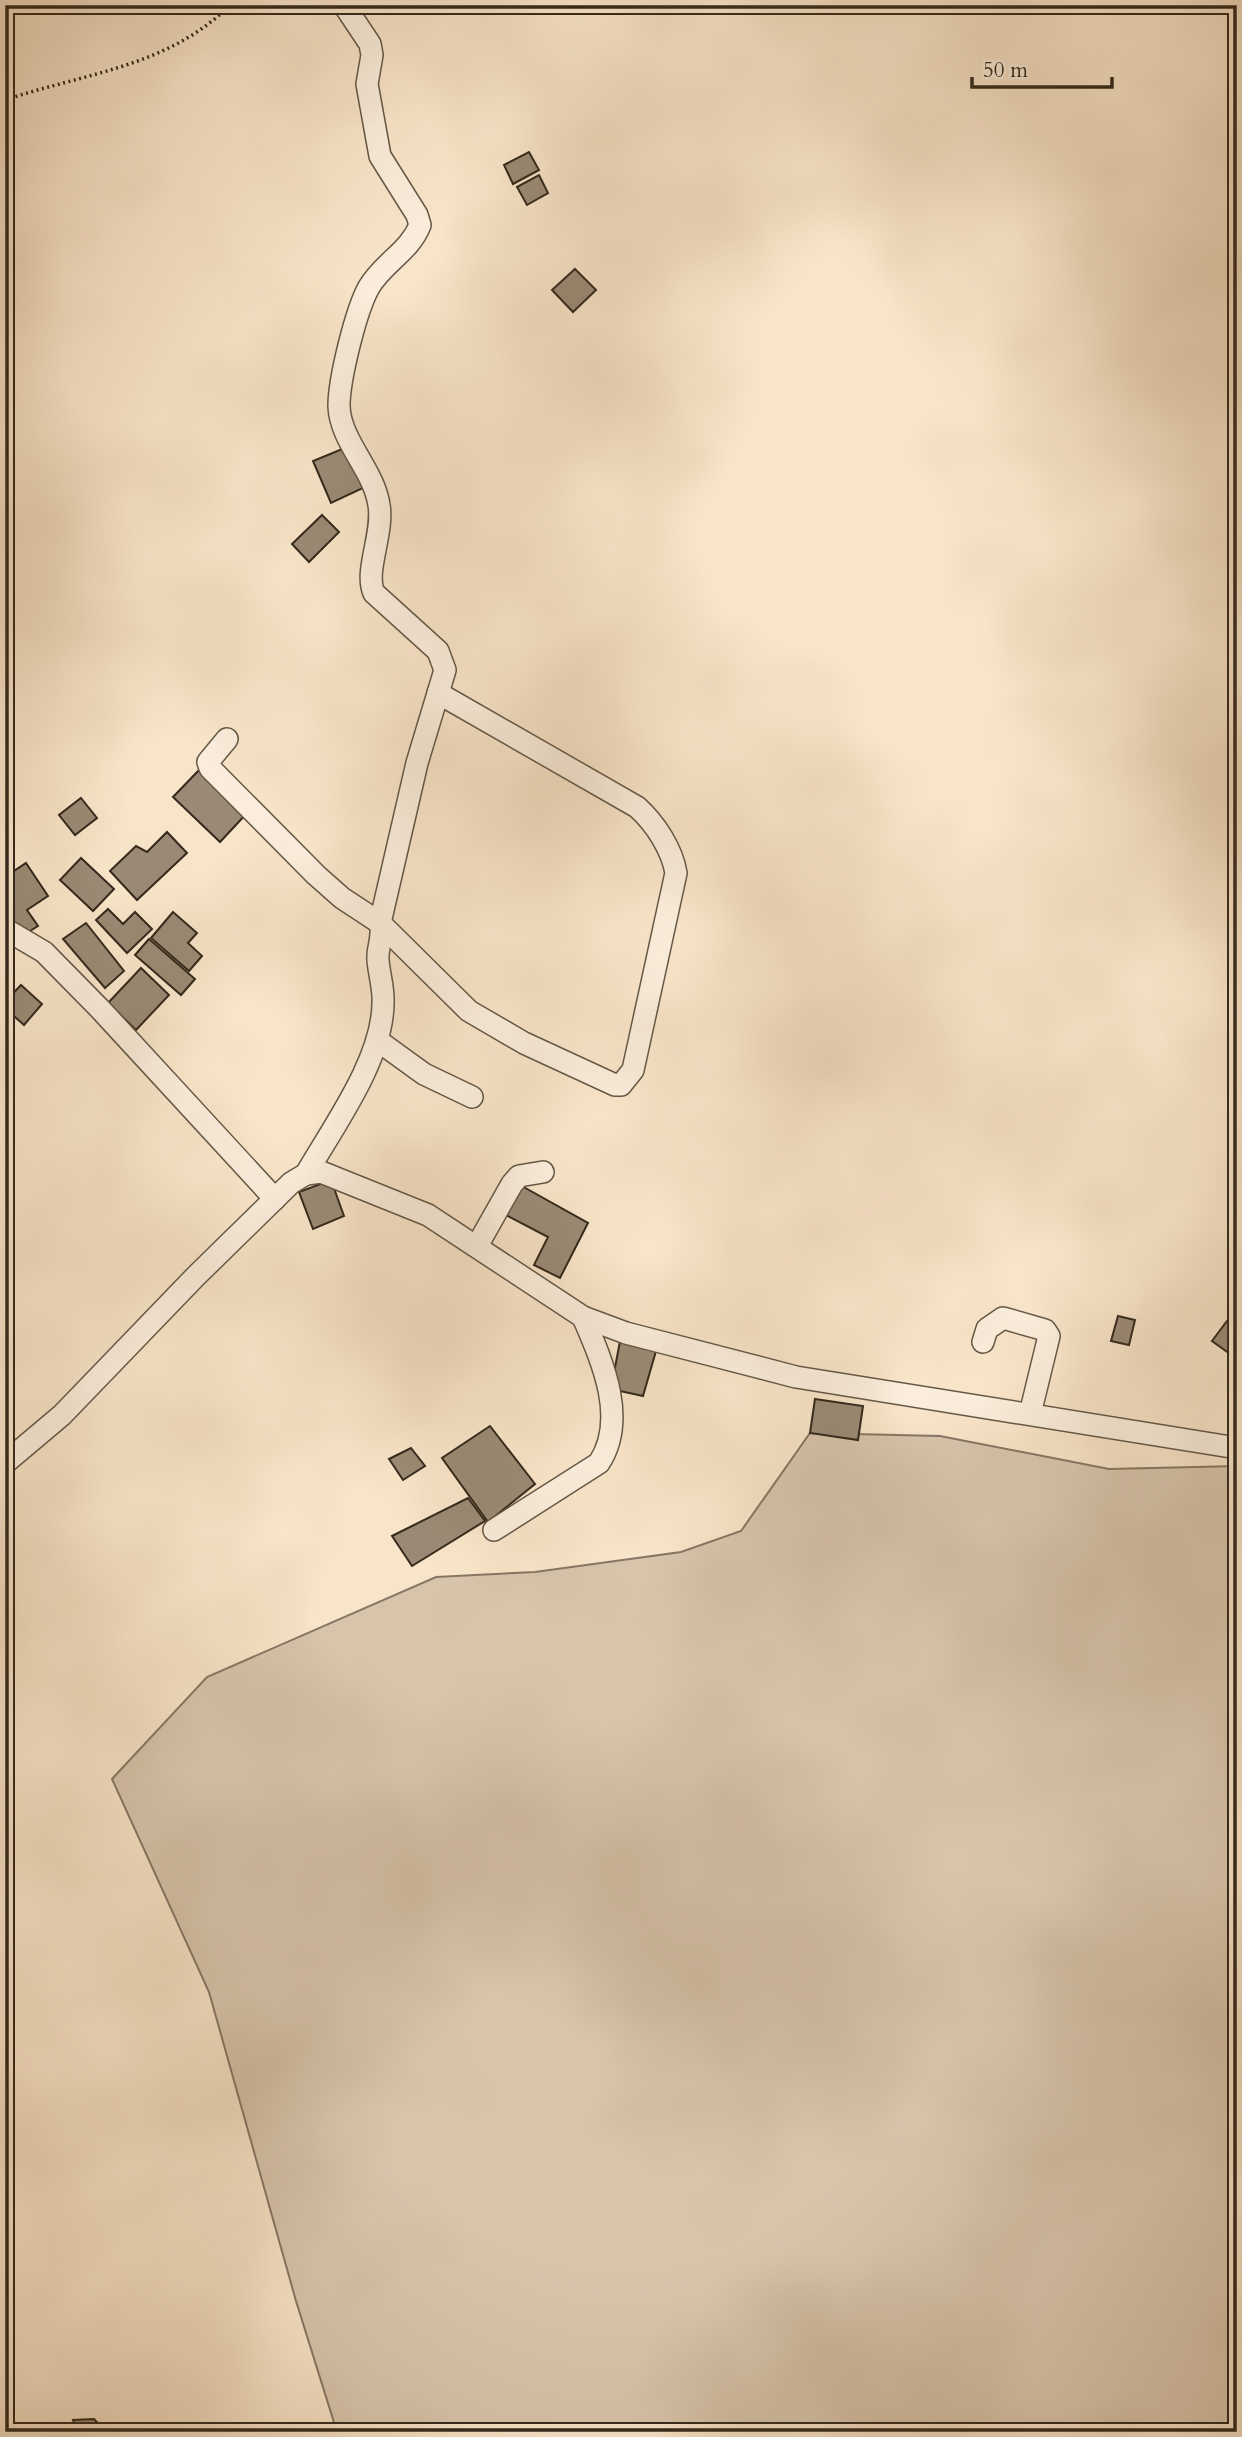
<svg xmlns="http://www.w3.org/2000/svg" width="1242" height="2437" viewBox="0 0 1242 2437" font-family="Cardo,serif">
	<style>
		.green { fill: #d7c4ab; stroke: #867664; stroke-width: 2 }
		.building { fill: #9a8a75; stroke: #34291c; stroke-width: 2 }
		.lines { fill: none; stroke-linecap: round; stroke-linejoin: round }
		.street-casing { stroke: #655847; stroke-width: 24 }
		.path { stroke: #34291c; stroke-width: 3.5; stroke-dasharray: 2 3.5; stroke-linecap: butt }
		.street { stroke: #faeddb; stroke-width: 21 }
	</style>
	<rect width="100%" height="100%" fill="#f8e4c8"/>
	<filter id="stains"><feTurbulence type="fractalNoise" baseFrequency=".00286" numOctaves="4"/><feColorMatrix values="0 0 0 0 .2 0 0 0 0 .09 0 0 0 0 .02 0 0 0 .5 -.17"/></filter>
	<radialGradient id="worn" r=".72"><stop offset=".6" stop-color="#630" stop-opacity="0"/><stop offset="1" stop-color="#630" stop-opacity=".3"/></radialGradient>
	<polygon class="green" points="810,1433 940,1436 1109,1469 1237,1466 1237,2432 337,2432 296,2301 209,1992 112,1779 207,1677 436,1577 535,1572 681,1552 741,1531"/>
	<g class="building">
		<polygon points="529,152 539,170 513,184 504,165"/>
		<polygon points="539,175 548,193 527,205 517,187"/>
		<polygon points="575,269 596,290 573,312 552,290"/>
		<polygon points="347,447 365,487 331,503 313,461"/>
		<polygon points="322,515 339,532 309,562 292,544"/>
		<polygon points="201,768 248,812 220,842 173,797"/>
		<polygon points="81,798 97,818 75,835 59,815"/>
		<polygon points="167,832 187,853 137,900 110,871 136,846 147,852"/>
		<polygon points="81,858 114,889 93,911 60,880"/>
		<polygon points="26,863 48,896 27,910 38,926 22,936 5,911 5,877"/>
		<polygon points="108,909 123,924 135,912 152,929 127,953 96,920"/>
		<polygon points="173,912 197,933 188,943 202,956 189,971 151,938"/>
		<polygon points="86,923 124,971 105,988 63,939"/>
		<polygon points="149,939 195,979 181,995 135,955"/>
		<polygon points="141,968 169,995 136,1030 108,1003"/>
		<polygon points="21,985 42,1004 24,1025 5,1008 5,1002"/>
		<polygon points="331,1180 344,1216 313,1229 299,1192"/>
		<polygon points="520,1185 588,1223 560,1278 534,1265 548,1237 506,1215"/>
		<polygon points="1118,1316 1135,1320 1129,1345 1111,1341"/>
		<polygon points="1230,1317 1237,1323 1237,1359 1212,1341"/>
		<polygon points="620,1341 656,1351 643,1396 611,1389"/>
		<polygon points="815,1399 863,1406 858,1440 810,1433"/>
		<polygon points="490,1426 535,1484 488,1522 442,1458"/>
		<polygon points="411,1448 425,1466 403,1480 389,1459"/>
		<polygon points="468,1498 485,1521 412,1566 392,1536"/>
		<polygon points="94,2419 106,2432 78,2432 73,2420"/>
	</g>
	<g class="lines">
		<defs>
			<g id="street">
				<path d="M227,739L208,762L210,768L316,875L342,898L380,923L469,1011L524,1043L615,1085H621L633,1070L676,873C672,849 655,823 637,807L438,693"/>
				<polyline points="5,929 44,952 101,1010 275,1199"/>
				<polyline points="377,1040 424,1074 472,1097"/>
				<path d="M306,1174C333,1127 383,1059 383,1003C384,989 379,974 378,960C377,947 384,937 380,923L417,763L445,670L438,651L374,593C364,572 384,533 379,505C374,470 340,441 339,406C339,379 356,310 369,287C383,263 410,251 420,225L417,215L380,156L367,84L372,55L370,44L344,5"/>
				<polyline points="477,1246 512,1184 519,1176 543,1172"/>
				<polyline points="983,1342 987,1329 1003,1318 1045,1330 1049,1336 1030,1414"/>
				<polyline points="5,1463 62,1415 196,1276 291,1183 306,1174 321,1172 428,1215 583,1317 626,1333 796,1377 1237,1448"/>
				<path d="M494,1530L599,1463C628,1419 602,1361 583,1317"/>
			</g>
		</defs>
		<use href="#street" class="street-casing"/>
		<path class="path" d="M5,100C85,73 168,67 230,5"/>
		<use href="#street" class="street"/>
	</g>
	<rect width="1242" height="2437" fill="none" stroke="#f8e4c8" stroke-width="28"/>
	<rect x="7" y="7" width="1228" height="2423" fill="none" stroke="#34291c" stroke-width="3.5"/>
	<rect x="14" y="14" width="1214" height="2409" fill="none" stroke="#34291c" stroke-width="2"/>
	<path d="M972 77v10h140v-10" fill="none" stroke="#34291c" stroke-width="3.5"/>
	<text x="983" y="77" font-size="21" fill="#34291c" stroke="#faeddb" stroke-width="5" paint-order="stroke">50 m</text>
	<rect width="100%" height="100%" filter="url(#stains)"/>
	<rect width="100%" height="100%" fill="url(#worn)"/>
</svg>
